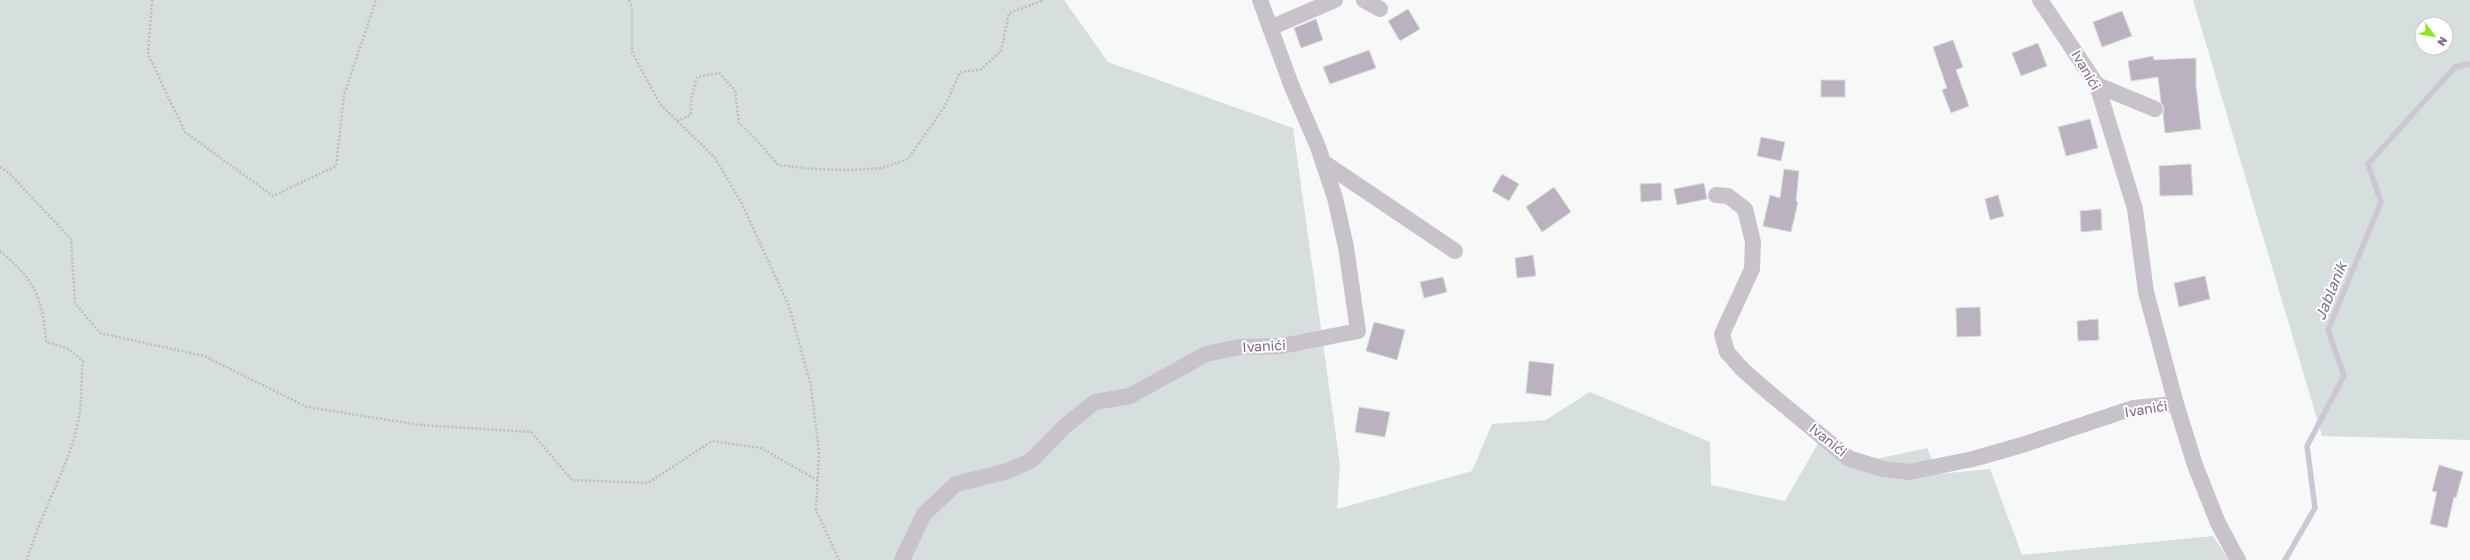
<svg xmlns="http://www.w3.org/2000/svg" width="2470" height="560" viewBox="0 0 2470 560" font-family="'Golos Text',sans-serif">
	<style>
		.green { fill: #d6dede; fill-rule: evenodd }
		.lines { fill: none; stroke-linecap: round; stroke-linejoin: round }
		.stream { stroke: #cdc6d3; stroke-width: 5.5 }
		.building { fill: #bab2bf; stroke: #d9dbda }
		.path { stroke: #c0bcc2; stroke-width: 2.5; stroke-dasharray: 2 2; stroke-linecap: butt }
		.street { stroke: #c8c2cb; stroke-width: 16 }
		.labels { text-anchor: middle; stroke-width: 4; stroke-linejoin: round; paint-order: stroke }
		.street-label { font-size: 14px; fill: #7e6888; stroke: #fff }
		.water-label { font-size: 15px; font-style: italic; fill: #806f92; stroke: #fff }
	</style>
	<rect width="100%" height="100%" fill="#f7f9f8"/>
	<g class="green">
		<polygon points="0,0 1064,0 1108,62 1293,128 1340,465 1337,509 1472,471 1492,424 1546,420 1590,392 1710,442 1711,485 1785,501 1825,431 1867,461 1927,448 1938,474 1990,469 2022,555 2213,536 2229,560 0,560"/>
		<path d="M2193,0H2470V440L2322,436ZM2422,24H2446V48H2422Z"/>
	</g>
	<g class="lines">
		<polyline class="stream" points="2285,560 2315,508 2307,446 2344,376 2328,330 2381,202 2368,164 2455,67 2470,64"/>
	</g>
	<g class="building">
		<polygon points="1408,9 1420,29 1400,41 1388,21"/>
		<polygon points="2122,11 2132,36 2102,47 2093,22"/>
		<polygon points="1316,19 1323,40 1301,48 1294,28"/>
		<polygon points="1953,40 1963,67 1956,70 1969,106 1951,113 1942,90 1947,88 1933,47"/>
		<polygon points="2038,43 2047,66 2021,76 2012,53"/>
		<polygon points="1369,50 1376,68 1330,84 1323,67"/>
		<polygon points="2153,56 2154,60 2196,58 2196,86 2201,129 2165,133 2163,114 2164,108 2161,102 2158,77 2131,81 2128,61"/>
		<rect x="1821" y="80" width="24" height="17"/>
		<polygon points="2090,119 2098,148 2066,156 2058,127"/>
		<polygon points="1761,137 1785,142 1781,161 1757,156"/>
		<polygon points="2191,164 2193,195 2160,196 2159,166"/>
		<polygon points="1784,169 1799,171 1796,201 1798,202 1791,232 1763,226 1770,195 1780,198"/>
		<polygon points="1502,174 1519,184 1509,201 1492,191"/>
		<polygon points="1661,183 1662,200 1641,202 1640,184"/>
		<polygon points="1704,183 1707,199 1677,205 1674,189"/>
		<polygon points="1554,187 1571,212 1542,232 1526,207"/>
		<polygon points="1998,195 2004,216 1990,220 1985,199"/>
		<polygon points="2101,209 2102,230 2081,232 2080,211"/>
		<polygon points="1533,255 1536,276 1517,278 1515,258"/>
		<polygon points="2205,276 2210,299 2179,307 2174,283"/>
		<polygon points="1443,277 1447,292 1424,298 1420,282"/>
		<polygon points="1980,307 1981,336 1957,337 1956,308"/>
		<polygon points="2098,319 2099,340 2078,341 2077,321"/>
		<polygon points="1374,322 1405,330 1397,360 1366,351"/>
		<polygon points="1529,361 1554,364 1551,396 1526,393"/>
		<polygon points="1359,407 1390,412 1385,437 1355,432"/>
		<polygon points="2439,465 2463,472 2456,498 2454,497 2447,528 2430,524 2437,492 2432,491"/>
	</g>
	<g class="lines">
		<g class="path">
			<polyline points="152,0 148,54 185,132 273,196 336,166 344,95 376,0"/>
			<polyline points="629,0 632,7 632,52 660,104 715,158 741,202 789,306 811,386 819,452 816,510 839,560"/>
			<polyline points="677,121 691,115 691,100 697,77 719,73 735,90 739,123 754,137 778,165 813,169 851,170 882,168 908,159 945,106 960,72 980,70 1001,51 1009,13 1044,0"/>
			<polyline points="0,167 9,173 71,239 75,303 100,333 204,356 307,407 420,425 531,432 572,480 648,483 712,441 761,448 817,480"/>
			<path d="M0,251C34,279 43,297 46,342L67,348L83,361C81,379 82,398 79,416C72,462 40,513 27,560"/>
		</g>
		<g class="street">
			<polyline points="1364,0 1380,9"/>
			<polyline points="2040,0 2097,85 2135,209 2146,292 2176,404 2195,465 2218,523 2238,560"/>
			<polyline points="1270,28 1335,0"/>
			<polyline points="2097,85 2155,109"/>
			<polyline points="1323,162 1455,251"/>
			<polyline points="1716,195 1728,196 1745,209 1753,242 1752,269 1722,334 1727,352 1743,370 1767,391 1848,458 1883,469 1909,472 1973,459 2022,445 2133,408 2176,404"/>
			<polyline points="902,560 924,514 956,484 1008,471 1032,460 1065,426 1095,402 1130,396 1206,354 1239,347 1282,346 1358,331 1346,247 1335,198 1318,147 1292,87 1260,0"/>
		</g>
	</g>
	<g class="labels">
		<g class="street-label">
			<text transform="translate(2086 70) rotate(60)" y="5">Ivanići</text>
			<text transform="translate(1264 346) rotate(-3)" y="5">Ivanići</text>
			<text transform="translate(2146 409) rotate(-9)" y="5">Ivanići</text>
			<text transform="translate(1828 440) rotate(39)" y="5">Ivanići</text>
		</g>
		<g class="water-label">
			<text transform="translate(2331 291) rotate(-68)" y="5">Jablanik</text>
		</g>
	</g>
	<g transform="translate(2434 36) rotate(122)"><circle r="19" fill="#ffffff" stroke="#cbc3cf"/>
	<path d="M0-3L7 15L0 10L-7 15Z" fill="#8fe52b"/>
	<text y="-6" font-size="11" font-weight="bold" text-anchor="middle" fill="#7e6888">N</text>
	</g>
</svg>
